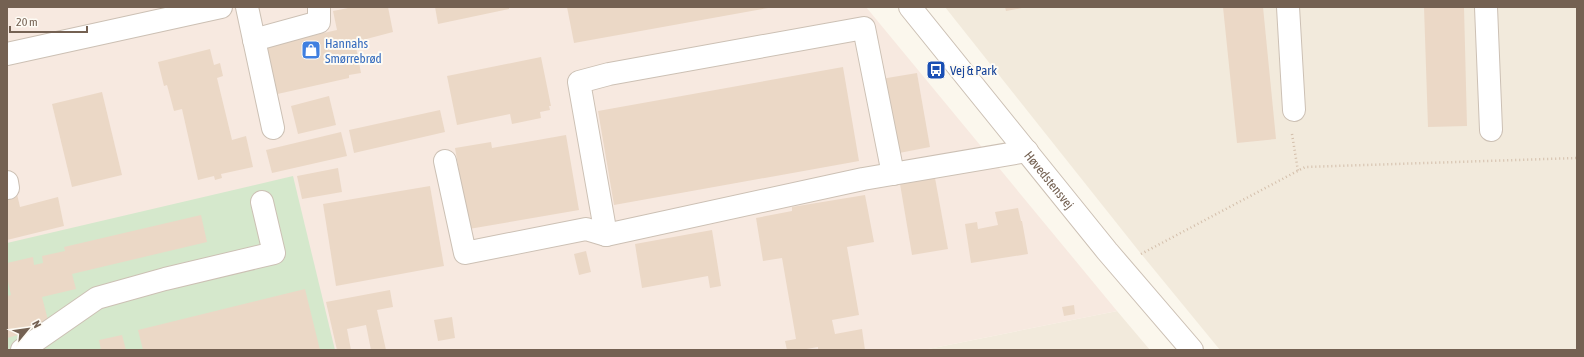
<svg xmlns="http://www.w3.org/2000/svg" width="1584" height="357" viewBox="0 0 1584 357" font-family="'Asap Condensed',sans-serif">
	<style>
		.residential { fill: #f2eadc }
		.commercial { fill: #f7e9e0 }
		.green { fill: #d5e8cc }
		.building { fill: #ebd8c6 }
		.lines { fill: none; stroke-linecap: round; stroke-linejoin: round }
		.minor-casing { stroke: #ccc0b4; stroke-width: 24 }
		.path { stroke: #d3beaa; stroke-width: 2.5; stroke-dasharray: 1 3; stroke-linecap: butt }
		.minor { stroke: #fff; stroke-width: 22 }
		.labels { text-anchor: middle; stroke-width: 4; stroke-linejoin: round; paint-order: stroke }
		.shop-label { font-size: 13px; fill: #366cbe; stroke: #fefbf4; text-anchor: start }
		.transit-label { font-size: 13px; fill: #164399; stroke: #fefbf4; text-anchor: start }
		.street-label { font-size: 13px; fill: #746152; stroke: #fefbf4 }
	</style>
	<rect width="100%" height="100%" fill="#fbf7ed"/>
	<g class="residential">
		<polygon points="945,7 1577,7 1577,350 1220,350 1138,250"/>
		<polygon points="1117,311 1150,350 923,350"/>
	</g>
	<polygon class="commercial" points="7,7 866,7 1117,311 923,350 7,350"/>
	<polygon class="green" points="293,176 335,350 7,350 7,243"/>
	<g class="building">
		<polygon points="353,7 388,7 393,32 355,42 361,73 349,75 349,78 273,95 262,47 337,30 333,11"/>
		<polygon points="435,7 509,7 509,9 438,24"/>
		<polygon points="567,7 767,7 768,8 574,43"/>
		<polygon points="1005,7 1022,7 1022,8 1006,11"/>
		<polygon points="1223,7 1263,7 1276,139 1237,143"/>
		<polygon points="1424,7 1464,7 1467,126 1428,127"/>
		<polygon points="210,49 214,65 220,63 223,76 217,78 232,140 246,136 253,167 221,174 222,178 215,180 214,176 198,180 182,109 174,111 167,85 164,86 158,62"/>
		<polygon points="541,57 551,106 549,106 550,110 540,112 541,118 512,124 510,114 457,125 447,76"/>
		<polygon points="843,67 859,161 614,205 598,111"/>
		<polygon points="917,73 930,147 894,154 881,79"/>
		<polygon points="102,92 122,175 72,187 52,104"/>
		<polygon points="329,96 336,125 298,134 291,106"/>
		<polygon points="440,110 445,132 354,153 349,130"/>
		<polygon points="341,132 347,156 272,173 266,150"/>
		<polygon points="566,135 579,210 469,229 455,148 491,142 492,148"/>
		<polygon points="338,168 342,192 302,199 297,176"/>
		<polygon points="935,178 948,249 912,255 900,184"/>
		<polygon points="430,186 444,266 336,286 323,204"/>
		<polygon points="17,194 20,207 58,197 64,226 7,240 7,196"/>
		<polygon points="865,195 874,242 847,247 859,315 832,320 835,334 862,329 865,350 818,350 818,347 801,350 787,350 785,341 796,339 782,258 763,261 756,218 792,211 792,207"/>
		<polygon points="1018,208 1021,221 1022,221 1028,254 971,263 965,224 977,222 978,229 998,225 995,212"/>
		<polygon points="201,215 207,242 72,274 76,289 42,297 49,324 17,332 18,335 7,338 7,296 11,295 7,277 7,263 33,257 34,265 43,263 42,256 65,251 64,247"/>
		<polygon points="712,230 721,286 710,288 708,276 642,288 635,244"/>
		<polygon points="586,251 591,272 579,275 574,254"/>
		<polygon points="305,289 320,350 143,350 138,330"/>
		<polygon points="390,290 393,307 377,310 386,350 371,350 366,325 347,329 351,350 337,350 326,302"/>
		<polygon points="1074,305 1075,314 1064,316 1062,307"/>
		<polygon points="452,317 455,338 438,341 434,320"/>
		<polygon points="122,335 126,350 101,350 99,340"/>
	</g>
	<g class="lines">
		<defs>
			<g id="minor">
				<polyline points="247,7 273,128"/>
				<path id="s1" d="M910,7L1107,251L1192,350"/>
				<polyline points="1288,7 1294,110"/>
				<polyline points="1486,7 1491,130"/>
				<polyline points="254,40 319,22 319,7"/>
				<polyline points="7,54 221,7"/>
				<polyline points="445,161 465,253 586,229 606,235 863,179 1027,151"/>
				<polyline points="7,182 8,188"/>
				<polyline points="606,235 579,82 609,74 864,28 893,174"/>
				<polyline points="22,350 97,298 165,279 274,253 262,202"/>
			</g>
		</defs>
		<use href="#minor" class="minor-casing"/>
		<g class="path">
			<polyline points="1292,134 1298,171"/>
			<polyline points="1141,254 1305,167 1577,158"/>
		</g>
		<use href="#minor" class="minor"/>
	</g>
	<defs>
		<symbol id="shop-square" viewBox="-11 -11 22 22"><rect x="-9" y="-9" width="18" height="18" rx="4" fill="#3f7fe0" stroke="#fefbf4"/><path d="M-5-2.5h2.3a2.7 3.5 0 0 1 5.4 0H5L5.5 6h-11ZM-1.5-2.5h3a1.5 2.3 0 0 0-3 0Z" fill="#fff"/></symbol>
		<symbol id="bus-square" viewBox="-11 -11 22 22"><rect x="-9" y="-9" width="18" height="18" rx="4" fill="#1a4fb4" stroke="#fefbf4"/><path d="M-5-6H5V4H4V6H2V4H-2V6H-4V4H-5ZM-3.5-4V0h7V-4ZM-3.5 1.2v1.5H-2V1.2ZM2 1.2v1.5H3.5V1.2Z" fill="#fff"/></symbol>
	</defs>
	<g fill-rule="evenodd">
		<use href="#shop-square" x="300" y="39" width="22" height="22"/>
		<use href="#bus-square" x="925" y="59" width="22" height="22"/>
	</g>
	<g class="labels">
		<g class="shop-label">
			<text x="325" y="48">Hannahs<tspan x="325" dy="15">Smørrebrød</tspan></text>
		</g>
		<g class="transit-label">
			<text x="950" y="75">Vej &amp; Park</text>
		</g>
		<g class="street-label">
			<text dy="5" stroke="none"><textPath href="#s1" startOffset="222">Høvedstensvej</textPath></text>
		</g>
	</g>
	<rect width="1584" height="357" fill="none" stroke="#746152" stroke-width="16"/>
	<g transform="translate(28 329) rotate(61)" stroke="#fefbf4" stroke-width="3" paint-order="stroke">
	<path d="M0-3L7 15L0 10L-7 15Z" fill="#746152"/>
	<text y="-6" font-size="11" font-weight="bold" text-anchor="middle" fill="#746152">N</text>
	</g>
	<path d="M10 26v6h77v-6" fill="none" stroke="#746152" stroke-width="2"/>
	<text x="16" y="26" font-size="12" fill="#746152" stroke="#fefbf4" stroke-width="3" paint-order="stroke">20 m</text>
</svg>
